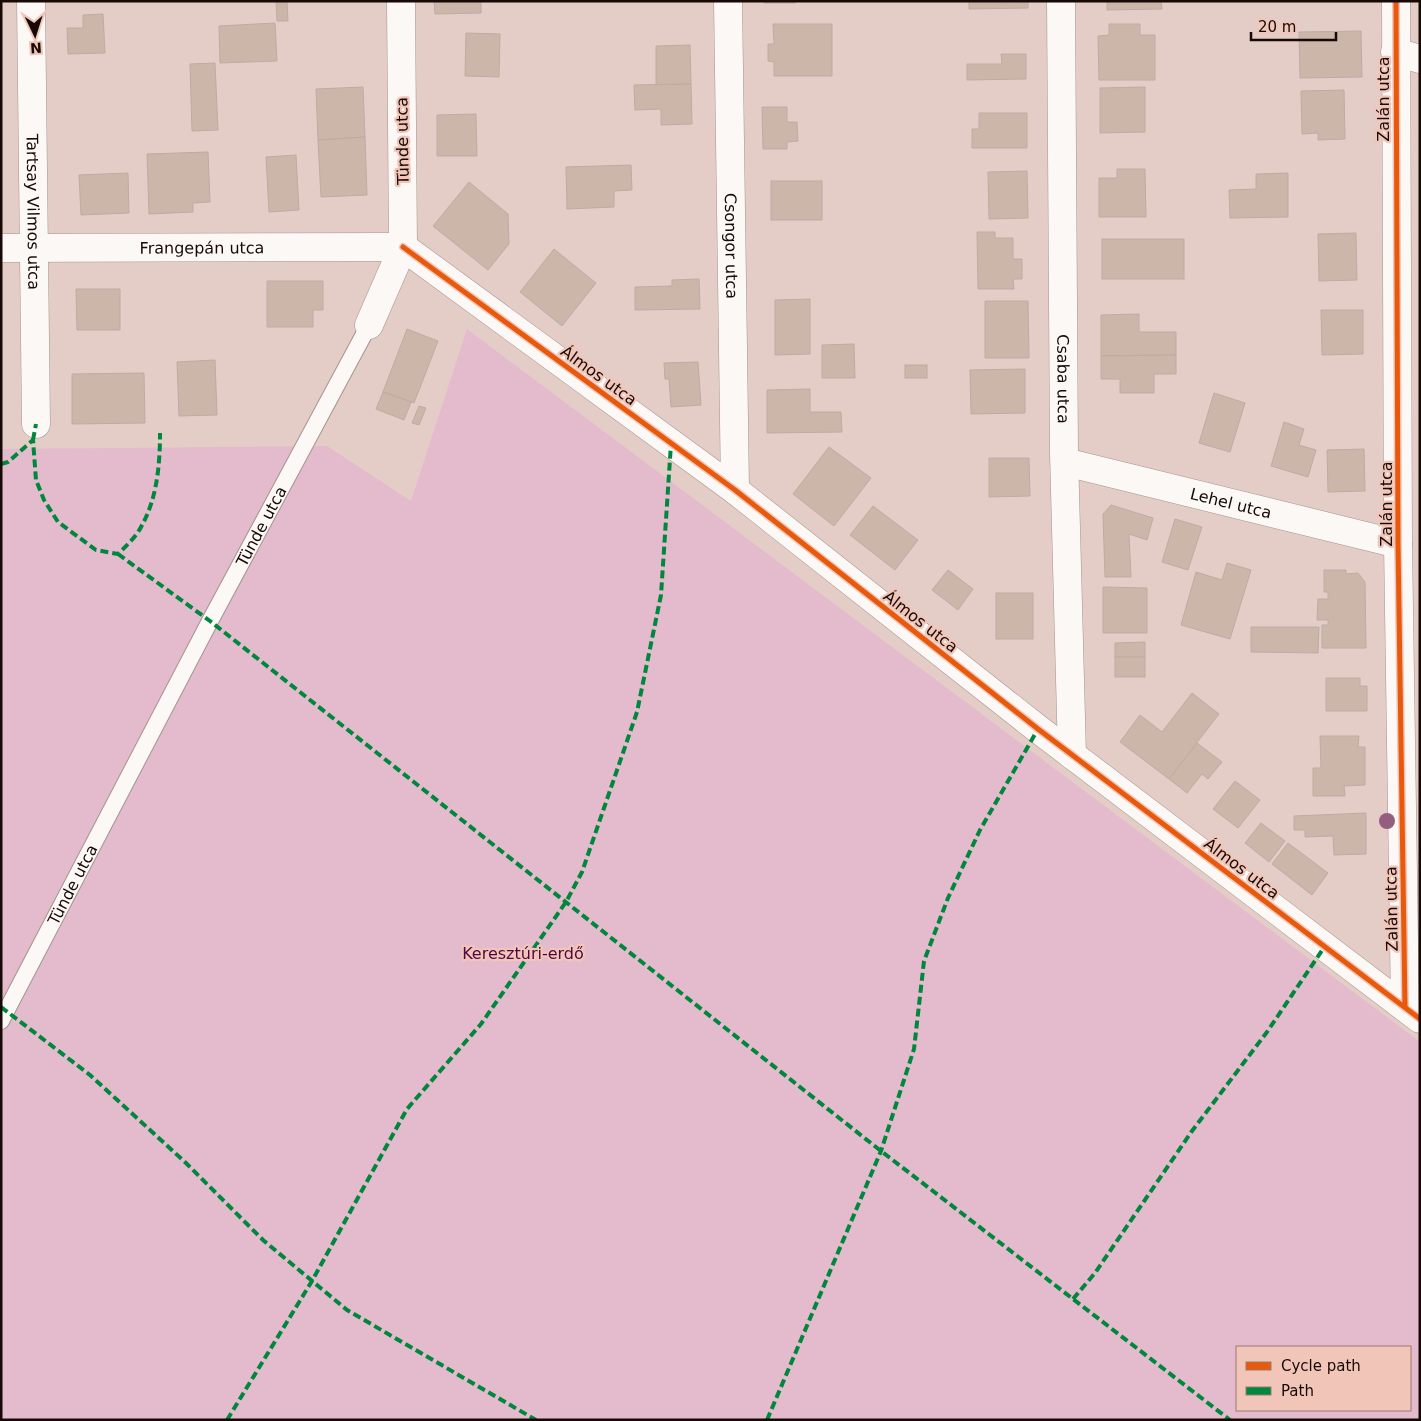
<svg xmlns="http://www.w3.org/2000/svg" width="1421" height="1421" viewBox="0 0 1421 1421" font-family="'DejaVu Sans',sans-serif">
	<style>
		.green { fill: #e3bbcd; fill-rule: evenodd }
		.building { fill: #ccb6aa; stroke: #bdaca4 }
		.lines { fill: none; stroke-linecap: round; stroke-linejoin: round }
		.service-casing { stroke: #a4938e; stroke-width: 18 }
		.minor-casing { stroke: #a4938e; stroke-width: 29 }
		.service { stroke: #fbf8f6; stroke-width: 16 }
		.minor { stroke: #fbf8f6; stroke-width: 28 }
		.quiet { stroke: #00873e; stroke-width: 4; stroke-dasharray: 8 4; stroke-linecap: butt }
		.cycleway-casing { stroke: #f1c6b9; stroke-width: 8 }
		.cycleway { stroke: #e8590c; stroke-width: 5 }
		.tree { fill: #945f7e }
		.labels { text-anchor: middle; stroke-width: 4.5; stroke-linejoin: round; paint-order: stroke }
		.street-label { font-size: 16px; fill: #170a06; stroke: #f1c6b9 }
		.park-label { font-size: 16px; fill: #520543; stroke: #f1c6b9 }
	</style>
	<rect width="100%" height="100%" fill="#e4cdc6"/>
	<path class="green" d="M467,329L1420,1042V1420H1V449L327,446L411,501ZM1237,1347H1410V1410H1237Z"/>
	<g class="building">
		<polygon points="276,1 287,1 288,21 277,21"/>
		<polygon points="434,1 481,1 481,13 435,14"/>
		<rect x="764" y="1" width="31" height="2"/>
		<polygon points="969,1 1028,1 1028,8 969,9"/>
		<polygon points="1107,1 1161,1 1162,9 1107,10"/>
		<polygon points="103,14 105,53 68,54 67,28 83,28 83,15"/>
		<polygon points="275,23 277,61 220,63 219,26"/>
		<polygon points="773,24 832,24 832,76 774,76 774,62 768,61 768,44 774,44"/>
		<polygon points="1109,24 1140,24 1140,35 1155,35 1155,80 1099,80 1098,36 1109,35"/>
		<polygon points="1361,31 1362,77 1300,78 1299,32"/>
		<polygon points="466,33 500,34 499,77 465,76"/>
		<polygon points="690,45 691,84 656,85 656,46"/>
		<polygon points="1001,54 1026,54 1026,79 967,80 967,64 1002,64"/>
		<polygon points="215,63 218,130 192,131 190,64"/>
		<polygon points="691,84 692,124 661,125 661,109 635,110 634,85"/>
		<polygon points="363,87 365,137 318,140 316,89"/>
		<polygon points="1145,87 1145,132 1100,133 1100,88"/>
		<polygon points="1344,90 1345,139 1318,140 1318,133 1302,134 1301,91"/>
		<polygon points="762,107 787,107 787,122 797,122 798,141 787,142 787,149 763,149"/>
		<polygon points="979,113 1027,113 1027,148 972,148 972,129 979,129"/>
		<polygon points="476,114 477,156 437,156 437,115"/>
		<polygon points="365,137 367,195 321,197 318,140"/>
		<polygon points="208,152 210,202 193,203 193,212 149,214 147,154"/>
		<polygon points="296,155 299,210 269,212 266,157"/>
		<polygon points="631,165 632,190 614,191 614,207 567,209 566,167"/>
		<polygon points="1117,169 1145,169 1146,217 1099,217 1099,178 1117,178"/>
		<polygon points="1027,171 1028,218 989,219 988,172"/>
		<polygon points="128,173 129,213 81,215 79,175"/>
		<polygon points="1288,173 1288,217 1230,218 1229,190 1256,189 1256,174"/>
		<rect x="771" y="181" width="51" height="39"/>
		<polygon points="469,182 508,214 509,244 488,270 433,226"/>
		<polygon points="977,232 995,232 995,238 1013,238 1013,259 1022,259 1022,279 1013,279 1014,289 978,289"/>
		<polygon points="1356,233 1357,280 1319,281 1318,234"/>
		<rect x="1102" y="239" width="82" height="40"/>
		<polygon points="554,249 596,283 562,326 520,292"/>
		<polygon points="699,279 700,309 635,310 635,287 672,286 672,280"/>
		<polygon points="267,281 323,281 323,310 313,310 313,327 267,327"/>
		<polygon points="76,289 120,289 120,330 77,330"/>
		<polygon points="810,299 810,354 775,355 775,300"/>
		<polygon points="985,301 1028,301 1029,358 985,358"/>
		<polygon points="1321,310 1363,310 1363,354 1322,355"/>
		<polygon points="1139,314 1139,332 1176,332 1176,355 1101,356 1101,315"/>
		<polygon points="407,329 438,341 414,403 383,392"/>
		<polygon points="854,344 855,378 822,378 822,345"/>
		<polygon points="1176,355 1176,374 1154,374 1154,393 1120,393 1120,379 1101,379 1101,356"/>
		<polygon points="215,360 217,415 179,416 177,362"/>
		<polygon points="698,362 701,405 671,407 669,379 665,379 664,363"/>
		<rect x="905" y="365" width="22" height="13"/>
		<polygon points="1025,369 1025,413 971,414 970,370"/>
		<polygon points="144,373 145,423 72,424 72,374"/>
		<polygon points="810,389 810,412 841,412 842,432 767,433 767,390"/>
		<polygon points="383,392 411,402 404,420 376,409"/>
		<polygon points="1214,393 1245,403 1230,452 1199,443"/>
		<polygon points="419,406 426,408 419,425 412,423"/>
		<polygon points="1284,422 1304,429 1299,445 1316,450 1308,477 1271,466"/>
		<polygon points="829,447 871,478 834,526 793,494"/>
		<polygon points="1364,449 1365,491 1328,492 1327,450"/>
		<polygon points="989,458 1029,458 1030,496 989,497"/>
		<polygon points="1111,505 1153,518 1147,540 1129,534 1131,577 1105,577 1103,514"/>
		<polygon points="873,506 918,540 895,570 850,535"/>
		<polygon points="1175,519 1202,527 1188,570 1162,562"/>
		<polygon points="1227,563 1251,570 1230,639 1181,625 1196,572 1222,580"/>
		<polygon points="948,570 973,589 958,610 932,590"/>
		<polygon points="1324,570 1346,570 1346,574 1358,573 1365,582 1366,648 1322,648 1322,625 1328,625 1328,620 1317,620 1318,599 1328,599 1328,592 1324,592"/>
		<polygon points="1103,587 1147,588 1147,633 1103,633"/>
		<rect x="996" y="593" width="37" height="46"/>
		<polygon points="1251,627 1319,627 1318,653 1251,652"/>
		<polygon points="1145,642 1145,657 1115,657 1115,643"/>
		<rect x="1115" y="657" width="30" height="20"/>
		<polygon points="1326,678 1360,678 1360,686 1367,686 1367,711 1326,711"/>
		<polygon points="1192,693 1219,714 1169,779 1120,742 1140,715 1162,732"/>
		<polygon points="1320,736 1359,736 1358,747 1365,747 1365,785 1344,786 1345,796 1313,796 1313,768 1321,768"/>
		<polygon points="1197,743 1222,762 1208,779 1202,774 1187,793 1169,779"/>
		<polygon points="1235,781 1260,800 1238,828 1213,809"/>
		<polygon points="1366,813 1366,854 1334,855 1333,836 1305,837 1305,830 1294,830 1294,816"/>
		<polygon points="1261,823 1285,841 1269,862 1245,843"/>
		<polygon points="1288,843 1328,873 1312,895 1272,864"/>
	</g>
	<g class="lines">
		<defs>
			<g id="service">
				<path id="s1" d="M1,1021L210,621L369,325"/>
			</g>
			<g id="minor">
				<path id="s2" d="M31,1L36,424"/>
				<path id="s3" d="M728,1L735,490"/>
				<path id="s4" d="M1061,1L1064,453L1072,755"/>
				<polyline points="1396,1 1398,544 1405,1007"/>
				<polyline points="1395,52 1420,59"/>
				<polyline points="403,247 735,490 1038,729 1420,1019"/>
				<path id="s5" d="M1,248L403,247"/>
				<polyline points="369,325 403,247 401,1"/>
				<path id="s6" d="M1065,462L1398,544"/>
			</g>
		</defs>
		<use href="#service" class="service-casing"/>
		<use href="#minor" class="minor-casing"/>
		<use href="#service" class="service"/>
		<use href="#minor" class="minor"/>
		<g class="quiet">
			<polyline points="33,440 36,424"/>
			<path d="M1,464L8,462L33,440L36,480L44,500L58,522L96,550L118,554C126,546 136,537 141,527C157,499 160,465 160,433"/>
			<polyline points="118,554 210,621 881,1151 1230,1420"/>
			<polyline points="1,1007 90,1075 186,1163 263,1240 347,1310 536,1420"/>
			<polyline points="1073,1299 1095,1273 1192,1131 1267,1032 1325,946"/>
			<polyline points="227,1420 312,1281 407,1109 481,1024 566,902 582,872 637,712 661,595 671,444"/>
			<polyline points="767,1420 881,1151 914,1049 924,961 948,898 980,830 1038,729"/>
		</g>
		<defs>
			<g id="cycleway">
				<polyline points="1396,1 1398,544 1405,1007"/>
				<polyline points="403,247 735,490 1038,729 1420,1019"/>
			</g>
		</defs>
		<use href="#cycleway" class="cycleway-casing"/>
		<use href="#cycleway" class="cycleway"/>
	</g>
	<circle class="tree" cx="1387" cy="821" r="8"/>
	<g class="labels">
		<g class="street-label">
			<text transform="translate(1383 99) rotate(-90)" y="6">Zalán utca</text>
			<text transform="translate(402 141) rotate(-91)" y="6">Tünde utca</text>
			<text dy="6" stroke="none"><textPath href="#s2" startOffset="211">Tartsay Vilmos utca</textPath></text>
			<text dy="6" stroke="none"><textPath href="#s3" startOffset="245">Csongor utca</textPath></text>
			<text dy="6" stroke="none"><textPath href="#s5" startOffset="201">Frangepán utca</textPath></text>
			<text transform="translate(599 375) rotate(36)" y="6">Álmos utca</text>
			<text dy="6" stroke="none"><textPath href="#s4" startOffset="378">Csaba utca</textPath></text>
			<text dy="6" stroke="none"><textPath href="#s6" startOffset="171">Lehel utca</textPath></text>
			<text transform="translate(1386 504) rotate(-90)" y="6">Zalán utca</text>
			<text dy="6" stroke="none"><textPath href="#s1" startOffset="559">Tünde utca</textPath></text>
			<text transform="translate(921 621) rotate(38)" y="6">Álmos utca</text>
			<text transform="translate(1242 868) rotate(37)" y="6">Álmos utca</text>
			<text dy="6" stroke="none"><textPath href="#s1" startOffset="154">Tünde utca</textPath></text>
			<text transform="translate(1391 909) rotate(-91)" y="6">Zalán utca</text>
		</g>
		<g class="park-label">
			<text x="523" y="959">Keresztúri-erdő</text>
		</g>
	</g>
	<rect width="1421" height="1421" fill="none" stroke="#170a06" stroke-width="5"/>
	<rect x="1236" y="1346" width="175" height="65" fill="#f1c6b9" stroke="#9a7b71"/>
	<rect x="1246" y="1362" width="25" height="8" fill="#e8590c" stroke="#9a7b71"/>
	<text x="1281" y="1371" font-size="15" fill="#170a06">Cycle path</text>
	<rect x="1246" y="1387" width="25" height="8" fill="#00873e" stroke="#9a7b71"/>
	<text x="1281" y="1396" font-size="15" fill="#170a06">Path</text>
	<g transform="translate(35 35) rotate(176)" stroke="#f1c6b9" stroke-width="4" paint-order="stroke">
	<path d="M0-4L9 19L0 12L-9 19Z" fill="#170a06"/>
	<text y="-8" font-size="14" font-weight="bold" text-anchor="middle" fill="#170a06">N</text>
	</g>
	<path d="M1251 32v8h85v-8" fill="none" stroke="#170a06" stroke-width="2.5"/>
	<text x="1258" y="32" font-size="15" fill="#170a06" stroke="#f1c6b9" stroke-width="4" paint-order="stroke">20 m</text>
</svg>
